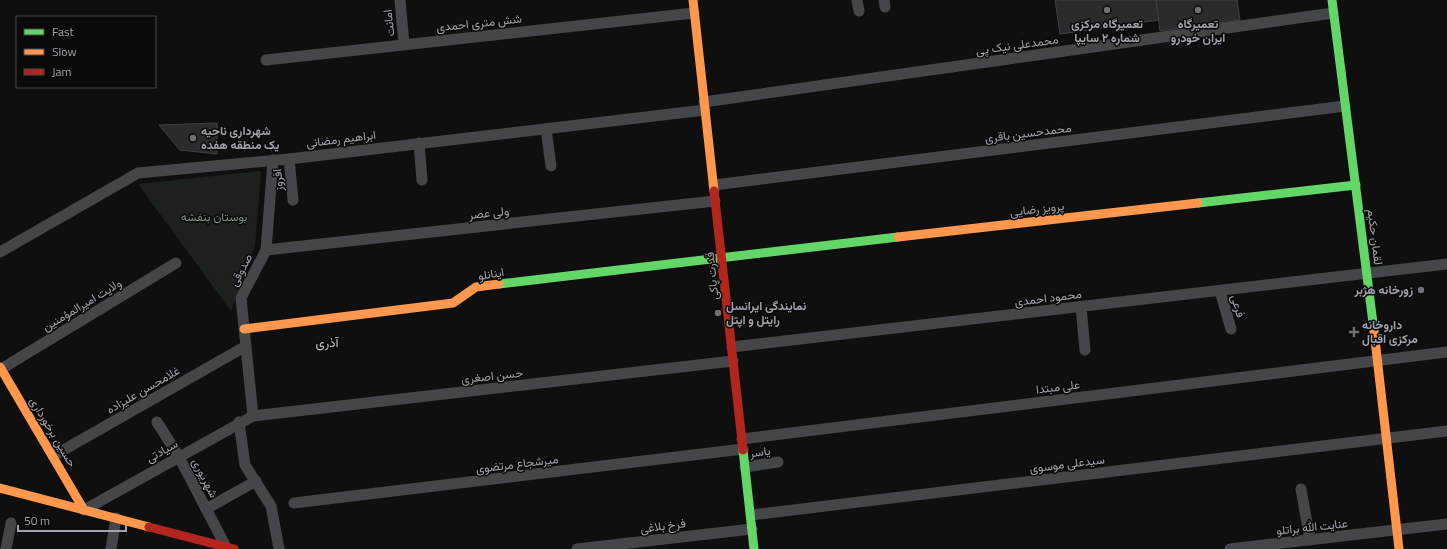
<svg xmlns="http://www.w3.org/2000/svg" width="1447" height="549" viewBox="0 0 1447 549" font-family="'Titillium Web',Vazirmatn,sans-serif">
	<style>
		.green { fill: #1c211d }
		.building { fill: #2b2b2d; stroke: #3f4043 }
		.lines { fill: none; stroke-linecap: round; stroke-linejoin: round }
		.street { stroke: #454649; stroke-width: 11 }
		.fast { stroke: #63d668; stroke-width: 9 }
		.slow { stroke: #ff974d; stroke-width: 9 }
		.jam { stroke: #b3261e; stroke-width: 9 }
		.poi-dot { fill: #6f7077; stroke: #0a0a0b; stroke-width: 1.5 }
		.labels { text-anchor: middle; stroke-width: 3; stroke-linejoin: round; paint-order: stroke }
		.street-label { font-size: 12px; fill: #a2a5af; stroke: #0a0a0b }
		.poi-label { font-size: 12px; font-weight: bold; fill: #a2a5af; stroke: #0a0a0b; text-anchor: start }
		.park-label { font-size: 12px; fill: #7b987f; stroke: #0a0a0b }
		.neighbourhood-label { font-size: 13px; fill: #c2c4cc; stroke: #0a0a0b }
	</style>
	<rect width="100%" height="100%" fill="#0f0f10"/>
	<polygon class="green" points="261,171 255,246 231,311 138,184"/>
	<g class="building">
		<polygon points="1055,0 1156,0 1159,20 1060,34"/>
		<polygon points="1156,0 1237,0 1240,20 1160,31"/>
		<polygon points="217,123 217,154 180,150 159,125"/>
	</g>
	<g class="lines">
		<g class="street">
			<polyline points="400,0 404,44"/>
			<polyline points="857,0 859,11"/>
			<polyline points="884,0 885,7"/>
			<polyline points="266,60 694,13"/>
			<polyline points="704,102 1333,13"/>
			<polyline points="546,129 551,166"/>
			<polyline points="419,143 422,180"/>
			<polyline points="289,159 293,200"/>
			<polyline points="714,185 1345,106"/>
			<polyline points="266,250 715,201"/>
			<polyline points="0,252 138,173 289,159 705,110"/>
			<polyline points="1220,291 1231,329"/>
			<polyline points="1081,307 1085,350"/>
			<polyline points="732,347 1447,264"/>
			<polyline points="1,369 176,263"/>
			<polyline points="253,416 241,298 266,250 273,160"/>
			<polyline points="157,422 179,457 226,547"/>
			<polyline points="239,422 245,465 271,506 279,549"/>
			<polyline points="742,439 1447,352"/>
			<polyline points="53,456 246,346"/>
			<polyline points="745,467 778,462"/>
			<polyline points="1301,489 1310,540"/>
			<polyline points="294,503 743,449"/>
			<polyline points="206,509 256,481"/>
			<polyline points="84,510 253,416 733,361"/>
			<polyline points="751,515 1447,431"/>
			<polyline points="6,549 11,523"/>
			<polyline points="111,549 116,518"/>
			<polyline points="577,549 752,529"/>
			<polyline points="1230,549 1447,524"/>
		</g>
		<g class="fast">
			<polyline points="1332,0 1374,331"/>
			<polyline points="1198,203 1356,185"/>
			<polyline points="499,284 898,237"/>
			<polyline points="743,450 754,549"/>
		</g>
		<g class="slow">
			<polyline points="693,0 714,191"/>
			<polyline points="898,237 1198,203"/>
			<polyline points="244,329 453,303 476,287 499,284"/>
			<polyline points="1374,331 1399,549"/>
			<polyline points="0,367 84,510"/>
			<polyline points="0,488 149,527"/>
		</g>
		<g class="jam">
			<polyline points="714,191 743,450"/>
			<polyline points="149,527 234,549"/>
		</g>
	</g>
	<g class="poi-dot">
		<circle cx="1107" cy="10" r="4"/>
		<circle cx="1198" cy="10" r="4"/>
		<circle cx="193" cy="138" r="4"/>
		<circle cx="1421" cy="290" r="4"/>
		<circle cx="718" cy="313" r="4"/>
		<path d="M1352 326h4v4h4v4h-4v4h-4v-4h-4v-4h4z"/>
	</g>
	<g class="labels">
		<g class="street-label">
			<text transform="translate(389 23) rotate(-96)" y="4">امانت</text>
			<text transform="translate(479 23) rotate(-6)" y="4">شش متری احمدی</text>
			<text transform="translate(1017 45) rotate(-8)" y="4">محمدعلی نیک پی</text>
			<text transform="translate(1028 133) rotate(-7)" y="4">محمدحسین باقری</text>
			<text transform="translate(341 139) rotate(-7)" y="4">ابراهیم رمضانی</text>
			<text transform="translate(278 180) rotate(-95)" y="4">افروز</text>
			<text transform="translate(1037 209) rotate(-7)" y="4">پرویز رضایی</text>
			<text transform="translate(489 213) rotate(-6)" y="4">ولی عصر</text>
			<text transform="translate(1375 237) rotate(83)" y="4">لقمان حکیم</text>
			<text transform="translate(241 270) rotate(-62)" y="4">صدوقی</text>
			<text transform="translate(491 274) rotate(-9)" y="4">اینانلو</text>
			<text transform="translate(712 276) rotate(-96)" y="4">قدرت پاکی</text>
			<text transform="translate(1048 298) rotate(-7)" y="4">محمود احمدی</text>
			<text transform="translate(82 305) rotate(-31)" y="4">ولایت امیرالمؤمنین</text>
			<text transform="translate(1238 306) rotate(74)" y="4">فرعی</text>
			<text transform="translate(492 376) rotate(-6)" y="4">حسن اصغری</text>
			<text transform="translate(1058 387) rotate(-7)" y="4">علی مبتدا</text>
			<text transform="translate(143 390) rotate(-30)" y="4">غلامحسن علیزاده</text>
			<text transform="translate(53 432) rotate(59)" y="4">حسین برخورداری</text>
			<text transform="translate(162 451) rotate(-29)" y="4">سیادتی</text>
			<text transform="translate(760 452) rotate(-9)" y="4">یاسر</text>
			<text transform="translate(517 464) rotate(-7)" y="4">میرشجاع مرتضوی</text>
			<text transform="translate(1067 464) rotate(-7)" y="4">سیدعلی موسوی</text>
			<text transform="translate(205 478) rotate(63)" y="4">شهریوری</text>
			<text transform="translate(663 526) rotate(-7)" y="4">فرخ بلاغی</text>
			<text transform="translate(1312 527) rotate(-6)" y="4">عنایت الله براتلو</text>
		</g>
		<g class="poi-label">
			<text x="1107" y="28" text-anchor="middle">تعمیرگاه مرکزی<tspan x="1107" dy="14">شماره ۲ سایپا</tspan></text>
			<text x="1198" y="28" text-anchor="middle">تعمیرگاه<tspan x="1198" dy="14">ایران خودرو</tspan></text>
			<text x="201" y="135">شهرداری ناحیه<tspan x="201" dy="14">یک منطقه هفده</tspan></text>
			<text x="1413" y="294" text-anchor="end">زورخانه هژبر</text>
			<text x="726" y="310">نمایندگی ایرانسل<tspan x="726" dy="14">رایتل و اپتل</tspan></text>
			<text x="1362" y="329">داروخانه<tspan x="1362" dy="14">مرکزی اقبال</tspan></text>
		</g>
		<g class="park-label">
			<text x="214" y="221">بوستان بنفشه</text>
		</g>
		<g class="neighbourhood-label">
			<text x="327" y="347">آذری</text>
		</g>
	</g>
	<rect x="16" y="16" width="140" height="72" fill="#0a0a0b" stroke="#47484d"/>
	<rect x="24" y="29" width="20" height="6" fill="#63d668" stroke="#47484d"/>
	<text x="52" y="36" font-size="12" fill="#a2a5af">Fast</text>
	<rect x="24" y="49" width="20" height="6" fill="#ff974d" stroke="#47484d"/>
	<text x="52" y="56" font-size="12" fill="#a2a5af">Slow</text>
	<rect x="24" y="69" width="20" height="6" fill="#b3261e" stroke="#47484d"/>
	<text x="52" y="76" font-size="12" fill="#a2a5af">Jam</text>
	<path d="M18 525v6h108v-6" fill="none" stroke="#a2a5af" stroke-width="2"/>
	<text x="24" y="525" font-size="12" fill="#a2a5af" stroke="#0a0a0b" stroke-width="3" paint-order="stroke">50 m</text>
</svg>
